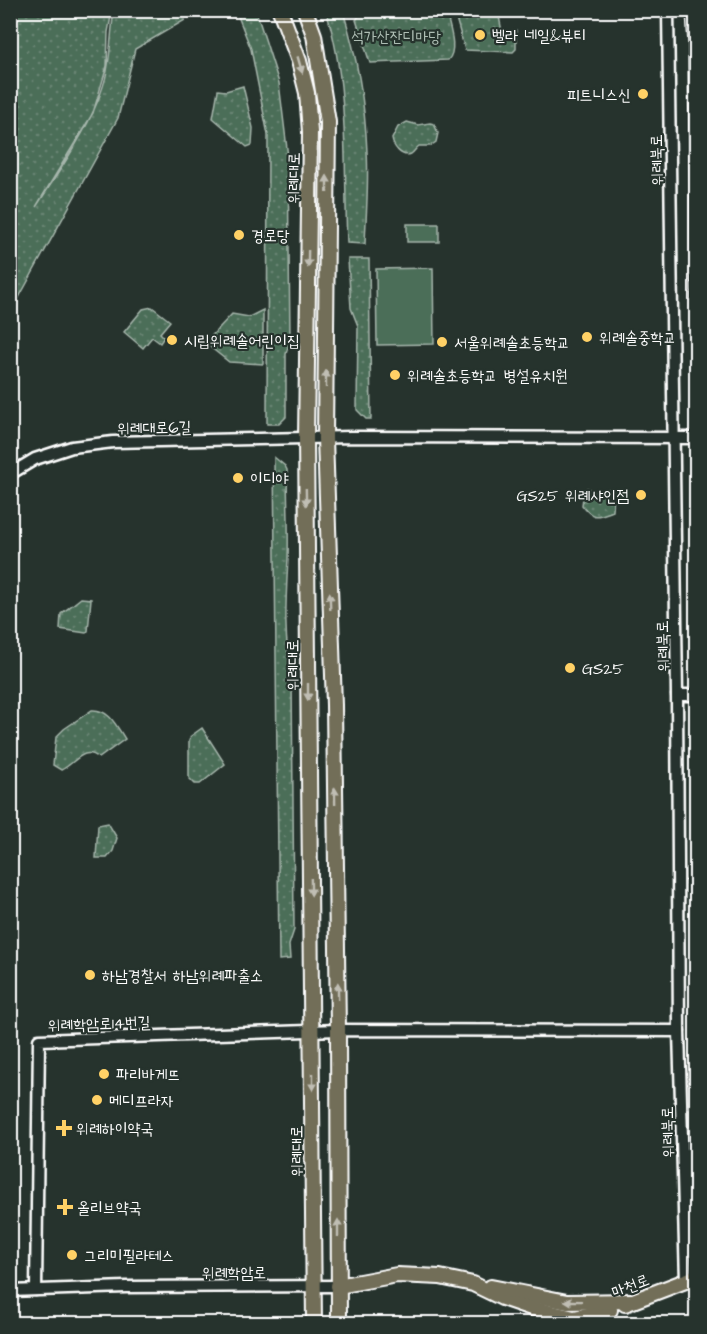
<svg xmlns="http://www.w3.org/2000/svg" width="707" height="1334" viewBox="0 0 707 1334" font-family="'Architects Daughter','Poor Story',sans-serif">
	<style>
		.green { fill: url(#green-dots); stroke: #a6b6ac; stroke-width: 1.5 }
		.pitch { fill: #4c6e59; stroke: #a6b6ac; stroke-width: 1.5 }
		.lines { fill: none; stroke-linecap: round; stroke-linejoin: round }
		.minor-casing { stroke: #fff; stroke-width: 15 }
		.major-casing { stroke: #fff; stroke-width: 18 }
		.minor { stroke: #26332d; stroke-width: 10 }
		.major { stroke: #726e59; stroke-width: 14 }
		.tram { stroke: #fff; stroke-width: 1.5 }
		.oneway { fill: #c0beb4 }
		.poi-dot { fill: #ffd166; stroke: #26332d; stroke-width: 2 }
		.labels { text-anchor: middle; stroke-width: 4.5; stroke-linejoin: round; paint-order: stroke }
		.poi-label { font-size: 16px; fill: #fff; stroke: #26332d; text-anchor: start }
		.park-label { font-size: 16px; fill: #aebeb4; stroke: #26332d }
		.street-label { font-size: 16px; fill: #fff; stroke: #26332d }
	</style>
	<defs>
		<pattern id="green-dots" width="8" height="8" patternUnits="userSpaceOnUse" patternTransform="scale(1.5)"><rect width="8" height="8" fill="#4c6e59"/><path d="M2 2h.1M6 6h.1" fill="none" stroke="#678472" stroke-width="1.8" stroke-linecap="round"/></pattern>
	</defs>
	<rect width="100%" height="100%" fill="#26332d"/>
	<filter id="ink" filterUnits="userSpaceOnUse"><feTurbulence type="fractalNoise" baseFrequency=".0167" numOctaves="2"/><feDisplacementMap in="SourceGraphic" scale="12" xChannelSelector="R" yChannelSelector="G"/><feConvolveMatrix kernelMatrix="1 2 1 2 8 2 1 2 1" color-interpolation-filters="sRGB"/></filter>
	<g filter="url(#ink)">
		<g class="green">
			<path d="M11,10L112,11L108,32L107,66L93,113L36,207C61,168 102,111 108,65C111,47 111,29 114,11H180L185,20L135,49L118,118L11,312Z"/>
			<polygon points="236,11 256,11 279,83 288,157 290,339 286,354 286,417 279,424 267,424 268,135 251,49"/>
			<path d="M326,11H343C357,56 365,104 367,152C369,182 366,214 365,244L347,243C344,168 349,82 326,11Z"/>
			<path d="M380,11H446C448,24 459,49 448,60L370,63L356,20L359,16Z"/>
			<polygon points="454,11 498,11 502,32 516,30 516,49 513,52 465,50"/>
			<polygon points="243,86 253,128 252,145 247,147 213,118 218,90 226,91"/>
			<path d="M407,122L418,125L430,123L434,124L438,133L436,142L430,146H419C416,148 414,152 411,154C401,158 393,146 392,139L398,127Z"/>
			<polygon points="348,259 369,259 371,419 366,419 357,410 358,326 351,308"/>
			<polygon points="152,307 170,321 160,333 164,337 160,343 152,337 143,348 124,332 143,309"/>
			<polygon points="263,310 263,364 229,362 205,343 232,314 249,317"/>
			<path d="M274,457L285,466L287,470C287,499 289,529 288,558C286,598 283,638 292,678L294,930L289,945L290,959L279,960Z"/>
			<path d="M587,488L596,493H603L607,489L612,490L614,493L613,511C597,517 593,520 582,505L584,491Z"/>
			<polygon points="81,598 91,599 88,631 86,633 60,629 61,614"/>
			<path d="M92,710C109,709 116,725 125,739L99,758C83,745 75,764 61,770L53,765L56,737L64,729Z"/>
			<polygon points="202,728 225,764 200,784 195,784 189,778 189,741 191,736"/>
			<polygon points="108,823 117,838 113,851 107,858 96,858 98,825"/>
		</g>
		<g class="pitch">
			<rect x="407" y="224" width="32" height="18"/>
			<polygon points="433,268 434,344 377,345 376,269"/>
		</g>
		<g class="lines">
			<defs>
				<g id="minor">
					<polyline points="668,10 677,695 679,1031 686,1281"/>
					<polyline points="10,474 35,459 72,447 113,442 351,437 696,438"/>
					<polyline points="677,695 696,695"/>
					<polyline points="36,1290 39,1040 338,1030 679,1031"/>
					<polyline points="10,1291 126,1287 338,1286"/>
				</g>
				<g id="major">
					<polyline points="280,10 299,61 307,93 310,132 306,438 314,1324"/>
					<polyline points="305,10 314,35 328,122 325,438 334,705 338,1030 339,1324"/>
					<polyline points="338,1286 397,1275 440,1277 473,1284 502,1298 531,1308 574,1318 610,1310"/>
					<polyline points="491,1287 567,1302 632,1301"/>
					<polyline points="625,1304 696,1277"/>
				</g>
			</defs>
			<use href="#minor" class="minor-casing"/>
			<use href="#major" class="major-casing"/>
			<use href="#minor" class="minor"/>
			<use href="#major" class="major"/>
			<polyline class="tram" points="686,10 688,43 696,742"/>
		</g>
		<defs><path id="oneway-solid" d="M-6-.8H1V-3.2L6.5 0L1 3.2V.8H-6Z" transform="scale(1.5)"/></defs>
		<g class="oneway">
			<use href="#oneway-solid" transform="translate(300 65) rotate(74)"/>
			<use href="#oneway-solid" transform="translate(327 184) rotate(-90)"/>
			<use href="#oneway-solid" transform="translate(308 259) rotate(91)"/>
			<use href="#oneway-solid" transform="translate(326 379) rotate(-90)"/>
			<use href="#oneway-solid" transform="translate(306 497) rotate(89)"/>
			<use href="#oneway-solid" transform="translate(330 601) rotate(-92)"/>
			<use href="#oneway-solid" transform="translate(308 692) rotate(90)"/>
			<use href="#oneway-solid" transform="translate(335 796) rotate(-91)"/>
			<use href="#oneway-solid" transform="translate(311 887) rotate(89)"/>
			<use href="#oneway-solid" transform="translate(338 991) rotate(-91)"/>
			<use href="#oneway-solid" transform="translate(313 1082) rotate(90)"/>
			<use href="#oneway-solid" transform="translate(338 1228) rotate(-90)"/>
			<use href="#oneway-solid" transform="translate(573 1301) rotate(-179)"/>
		</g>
	</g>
	<g class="poi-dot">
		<circle cx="480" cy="35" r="6"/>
		<circle cx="643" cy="94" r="6"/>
		<circle cx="239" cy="235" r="6"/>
		<circle cx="587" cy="337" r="6"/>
		<circle cx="172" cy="340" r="6"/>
		<circle cx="442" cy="342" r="6"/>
		<circle cx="395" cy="375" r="6"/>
		<circle cx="238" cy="478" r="6"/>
		<circle cx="641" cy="495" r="6"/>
		<circle cx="570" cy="668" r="6"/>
		<circle cx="90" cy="975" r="6"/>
		<circle cx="104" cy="1074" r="6"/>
		<circle cx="97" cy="1100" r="6"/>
		<path d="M61 1119h6v6h6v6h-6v6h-6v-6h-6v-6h6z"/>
		<path d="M62 1198h6v6h6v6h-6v6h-6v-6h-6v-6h6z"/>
		<circle cx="72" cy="1255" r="6"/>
	</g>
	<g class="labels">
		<g class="poi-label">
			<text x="492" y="41">벨라 네일&amp;뷰티</text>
			<text x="631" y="100" text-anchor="end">피트니스신</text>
			<text x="251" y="241">경로당</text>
			<text x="599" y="343">위례솔중학교</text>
			<text x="184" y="346">시립위례솔어린이집</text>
			<text x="454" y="348">서울위례솔초등학교</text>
			<text x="407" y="381">위례솔초등학교 병설유치원</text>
			<text x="250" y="484">이디야</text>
			<text x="629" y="501" text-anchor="end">GS25 위례샤인점</text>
			<text x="582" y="674">GS25</text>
			<text x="102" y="981">하남경찰서 하남위례파출소</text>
			<text x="116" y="1080">파리바게뜨</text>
			<text x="109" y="1106">메디프라자</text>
			<text x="76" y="1134">위례하이약국</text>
			<text x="77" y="1213">올리브약국</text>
			<text x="84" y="1261">그리미필라테스</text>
		</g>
		<g class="park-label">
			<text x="396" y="42">석가산잔디마당</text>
		</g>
		<g class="street-label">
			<text transform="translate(656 160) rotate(-91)" y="6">위례북로</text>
			<text transform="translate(293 178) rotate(-89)" y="6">위례대로</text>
			<text transform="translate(154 427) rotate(-1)" y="6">위례대로6길</text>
			<text transform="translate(662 646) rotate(-91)" y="6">위례북로</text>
			<text transform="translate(292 665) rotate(-90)" y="6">위례대로</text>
			<text transform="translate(99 1023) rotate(-2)" y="6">위례학암로14번길</text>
			<text transform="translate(667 1132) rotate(-91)" y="6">위례북로</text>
			<text transform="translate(296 1151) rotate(-90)" y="6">위례대로</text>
			<text x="234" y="1278">위례학암로</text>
			<text transform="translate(630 1285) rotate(-21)" y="6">마천로</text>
		</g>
	</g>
	<rect width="707" height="1334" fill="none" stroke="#26332d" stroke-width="36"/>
	<rect x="18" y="18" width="671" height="1298" fill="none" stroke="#fff" stroke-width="2" filter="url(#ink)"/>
</svg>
